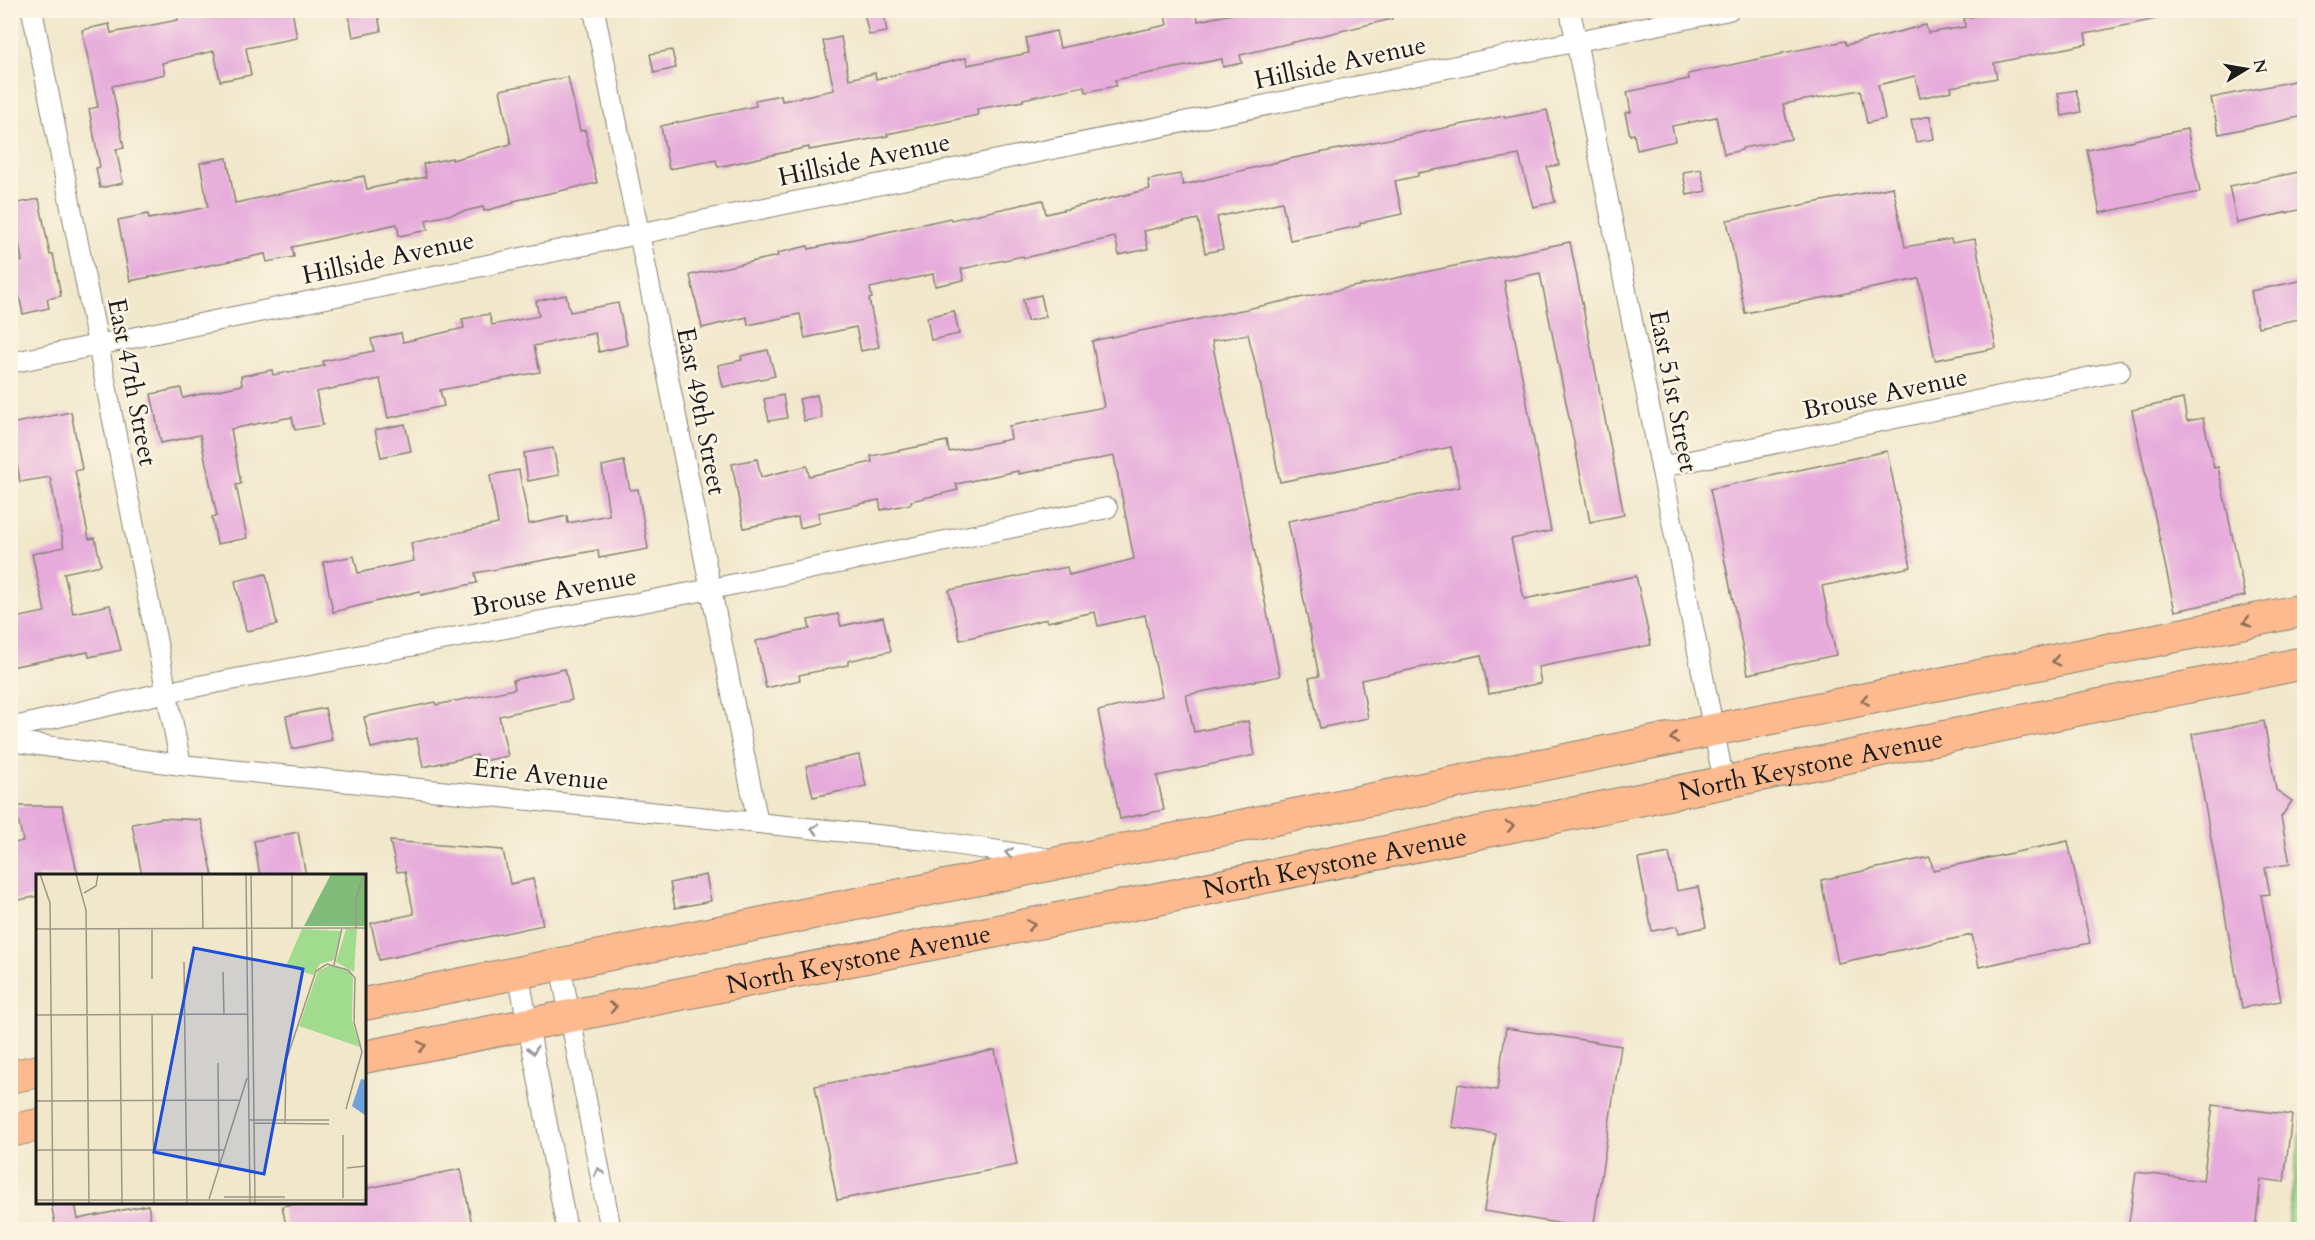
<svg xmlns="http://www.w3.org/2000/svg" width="2315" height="1240" viewBox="0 0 2315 1240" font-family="Cardo,serif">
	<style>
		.green { fill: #a1db8e; stroke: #5e7c55; stroke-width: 1.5 }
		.building { fill: #e6abdb }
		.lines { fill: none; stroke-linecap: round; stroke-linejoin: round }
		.minor-casing { stroke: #868274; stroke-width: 22 }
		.primary-casing { stroke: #868274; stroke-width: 34 }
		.minor { stroke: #fff; stroke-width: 20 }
		.primary { stroke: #fcba8e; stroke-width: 32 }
		.oneway { stroke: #8c6b55 }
		.oneway2 { stroke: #999 }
		.labels { text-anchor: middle; stroke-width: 5; stroke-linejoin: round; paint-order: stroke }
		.street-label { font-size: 26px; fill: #1c1c1c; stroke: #fcf5e5 }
		.inset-road { fill: none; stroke: #9c9685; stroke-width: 1.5 }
		.view { fill: #1d4ed8; fill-opacity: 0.15; stroke: #1d4ed8; stroke-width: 3 }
		.inset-edge { fill: none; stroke: #1c1c1c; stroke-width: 3 }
	</style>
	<rect width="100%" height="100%" fill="#fcf5e5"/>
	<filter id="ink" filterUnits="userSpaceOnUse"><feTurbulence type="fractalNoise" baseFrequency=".0167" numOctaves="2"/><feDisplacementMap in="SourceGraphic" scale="12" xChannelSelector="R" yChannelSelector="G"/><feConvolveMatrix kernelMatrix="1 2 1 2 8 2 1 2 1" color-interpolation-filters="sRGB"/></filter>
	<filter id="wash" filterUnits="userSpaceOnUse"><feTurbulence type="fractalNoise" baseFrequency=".008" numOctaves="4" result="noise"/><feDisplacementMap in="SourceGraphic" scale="24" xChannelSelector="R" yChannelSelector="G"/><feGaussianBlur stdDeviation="1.35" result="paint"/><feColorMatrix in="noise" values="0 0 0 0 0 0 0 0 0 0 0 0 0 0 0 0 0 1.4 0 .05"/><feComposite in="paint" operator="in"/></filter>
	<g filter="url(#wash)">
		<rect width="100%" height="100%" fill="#f1e7cb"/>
		<polygon class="green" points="2304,1109 2304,1229 2287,1229"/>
		<g id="blocks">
			<g class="building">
				<polygon points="176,10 292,10 297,38 246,48 251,75 220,81 214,51 162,63 165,74 112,86 124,148 116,149 123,183 100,188 96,168 100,167 89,109 98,107 82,30 109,24 111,33 178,20"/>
				<polygon points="348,10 377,10 381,31 353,37"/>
				<polygon points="883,10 887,32 869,35 864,13"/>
				<polygon points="1164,10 1196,10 1198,21 1251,10 1391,10 1392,19 1240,55 1242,63 1223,67 1222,59 1176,68 1115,80 1116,86 1086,92 1084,86 1023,99 1023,101 977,109 978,115 887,134 888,136 809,150 809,147 718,167 716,160 669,169 661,126 756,106 755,100 781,95 782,101 834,90 823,41 841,37 849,79 875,73 876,79 966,58 967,65 1029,53 1026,38 1056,31 1060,48 1167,25"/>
				<polygon points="2009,10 2155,10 2156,19 2085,34 2087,44 1994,63 1997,78 1951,87 1952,91 1920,98 1915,76 1878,85 1885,119 1867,123 1860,90 1783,104 1791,139 1742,148 1742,150 1724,154 1716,117 1672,126 1675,141 1637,150 1634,134 1630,135 1625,113 1631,112 1627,92 1689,79 1688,74 1782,54 1782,53 1845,41 1846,45 1926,25 1928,33 1965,27 1964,18"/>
				<polygon points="672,50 676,68 654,73 650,54"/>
				<polygon points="568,77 580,131 585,130 597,183 513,201 514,203 484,211 483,207 426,220 428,230 399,236 397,224 292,247 294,257 267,262 265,254 130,281 118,220 148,214 149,219 208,207 200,163 227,158 235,203 364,176 367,189 426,177 423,164 452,158 452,160 511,144 500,90"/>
				<polygon points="2304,79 2304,116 2219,134 2211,98"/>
				<polygon points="2076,90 2081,112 2062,116 2058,93"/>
				<polygon points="1547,110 1559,165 1547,167 1555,202 1533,207 1519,155 1418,173 1418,176 1395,181 1402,214 1360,223 1360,226 1290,240 1282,202 1217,217 1223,249 1205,253 1198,219 1144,231 1148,249 1119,255 1115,237 1024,258 1023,256 961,269 964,280 935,286 933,274 870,288 872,298 869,299 879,347 861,351 856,327 805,338 800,314 748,325 747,317 702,328 690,275 778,256 777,253 808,246 809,249 950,218 951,220 1043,200 1046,214 1150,189 1148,180 1180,174 1183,185 1289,159 1504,116 1505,118"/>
				<polygon points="1930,116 1934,139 1916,142 1911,120"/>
				<polygon points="2187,129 2200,192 2100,213 2087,150"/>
				<polygon points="1701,169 1706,191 1687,195 1683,172"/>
				<polygon points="2304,171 2304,209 2237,223 2229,186"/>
				<polygon points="1893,187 1905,247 1951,239 1952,243 1975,239 1996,348 1935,360 1919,279 1745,313 1727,220"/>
				<polygon points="39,199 50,255 53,254 61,296 47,299 49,308 23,314 12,263 22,261 12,204"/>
				<polygon points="1570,242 1624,515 1590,522 1540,273 1504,281 1551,531 1511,539 1524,599 1636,576 1651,645 1538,667 1541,683 1489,694 1481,655 1361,680 1368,718 1320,728 1309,678 1319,676 1288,521 1460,487 1451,447 1280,482 1261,387 1248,334 1212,341 1280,676 1186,695 1194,732 1248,721 1255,755 1157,776 1164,810 1120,819 1098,711 1162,696 1145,615 1098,626 1095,612 1047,622 1047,619 960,640 949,590 1067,567 1069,575 1134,559 1114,456 1018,474 1018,471 956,484 958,490 911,501 911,504 881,510 879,500 818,513 820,523 800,528 798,517 744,528 732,464 757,459 761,477 807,466 809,476 872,462 871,456 947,441 949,452 1011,439 1009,426 1104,407 1092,341"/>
				<polygon points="2304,280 2304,318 2258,327 2251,291"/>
				<polygon points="566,295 570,312 618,303 627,345 599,352 595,333 534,346 540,372 440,390 444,406 388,418 380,379 316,392 323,425 295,430 292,417 231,429 241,484 236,485 247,538 217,544 212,517 217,516 200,435 161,443 151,394 181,388 183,398 242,385 241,376 272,370 273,375 324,366 323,361 374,351 371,339 401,333 403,342 464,328 462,319 489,314 492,325 539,316 536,301"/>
				<polygon points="1041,295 1046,317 1027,321 1023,299"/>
				<polygon points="954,311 959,334 931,340 927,317"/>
				<polygon points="768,350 775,376 723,387 718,365 742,360 741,356"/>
				<polygon points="783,395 787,418 769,421 764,399"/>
				<polygon points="817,395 822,418 804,421 799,399"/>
				<polygon points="2183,399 2187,421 2203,418 2214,468 2218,467 2245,596 2175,611 2132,410"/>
				<polygon points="71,412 82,469 75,471 89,539 95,538 101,565 64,573 73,613 110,605 121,650 89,657 88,652 10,667 10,619 45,612 32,554 64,547 50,477 20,482 10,424"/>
				<polygon points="405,424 411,451 381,457 375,430"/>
				<polygon points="553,448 559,475 528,481 524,453"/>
				<polygon points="1887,451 1911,567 1822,586 1836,655 1748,674 1710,489"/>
				<polygon points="624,461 630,490 638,489 648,549 599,558 598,550 475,573 477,583 421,595 420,591 333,612 323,562 354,556 358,573 414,561 411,543 498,524 490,475 519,470 529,524 567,516 568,523 609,515 602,466"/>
				<polygon points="266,574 277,625 246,631 235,581"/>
				<polygon points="838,614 841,626 883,617 891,651 848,661 848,665 799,675 800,680 766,688 756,641 810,629 808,620"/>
				<polygon points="565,669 572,700 499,716 508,756 479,762 477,755 423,767 417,738 371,748 364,717 435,702 436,705 515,689 513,680"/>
				<polygon points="325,708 332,740 292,749 286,716"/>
				<polygon points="2264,721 2276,790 2292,801 2281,817 2290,864 2265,868 2270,894 2261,895 2281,1001 2242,1008 2192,734"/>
				<polygon points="859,755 866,786 813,797 806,766"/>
				<polygon points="15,806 62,806 78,876 38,876 38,896 10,902 10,844 23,841"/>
				<polygon points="162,818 201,820 213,876 142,876 132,824"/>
				<polygon points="298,832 306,876 260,876 254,841"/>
				<polygon points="390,841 503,850 510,884 533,879 543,925 379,960 371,923 414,914 405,871 397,872"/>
				<polygon points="2068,841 2090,943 1979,967 1972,935 1838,963 1821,880 1930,857 1933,870"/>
				<polygon points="1669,853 1677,891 1698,887 1706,927 1679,933 1677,926 1652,931 1638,859"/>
				<polygon points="706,875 711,901 675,908 670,883"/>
				<polygon points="1506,1028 1621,1046 1593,1229 1484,1211 1496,1134 1452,1127 1458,1084 1497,1090"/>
				<polygon points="995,1050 1017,1165 837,1200 815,1086"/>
				<polygon points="2213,1105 2292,1115 2284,1182 2261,1179 2255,1230 2128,1230 2136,1172 2203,1181"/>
				<polygon points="461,1169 473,1230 287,1230 282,1206 301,1203 364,1203 364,1189"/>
				<polygon points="51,1203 75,1203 78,1219 148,1205 153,1230 56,1230"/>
			</g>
		</g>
	</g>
	<g filter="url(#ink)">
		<use href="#blocks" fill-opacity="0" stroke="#868274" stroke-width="1.5"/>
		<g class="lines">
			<defs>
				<g id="minor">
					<polyline points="32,10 181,765"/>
					<polyline points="594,10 758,823"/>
					<polyline points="1570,10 1724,782"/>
					<polyline points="10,363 1729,10"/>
					<polyline points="1661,467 2120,371"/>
					<polyline points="10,728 167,692 711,589 1107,508"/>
					<polyline points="10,741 181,765 927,840 1045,858"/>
					<polyline points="560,964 611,1230"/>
					<polyline points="518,972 567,1230"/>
				</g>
				<g id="primary">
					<polyline points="364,1004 2304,610"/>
					<path id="s1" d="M364,1057L1138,903L2304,663"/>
					<polyline points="10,1077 38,1071"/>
					<polyline points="10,1131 38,1125"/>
				</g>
			</defs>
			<use href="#minor" class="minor-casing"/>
			<use href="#primary" class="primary-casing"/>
			<use href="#minor" class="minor"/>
			<use href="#primary" class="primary"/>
		</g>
		<defs><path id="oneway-chevron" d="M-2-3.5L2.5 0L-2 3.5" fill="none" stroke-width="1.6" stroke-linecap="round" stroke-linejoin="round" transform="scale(1.5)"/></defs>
		<g class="oneway">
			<use href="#oneway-chevron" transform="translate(2247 622) rotate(168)"/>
			<use href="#oneway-chevron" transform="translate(2056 661) rotate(168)"/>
			<use href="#oneway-chevron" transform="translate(1865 700) rotate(169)"/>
			<use href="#oneway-chevron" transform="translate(1674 738) rotate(169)"/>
			<use href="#oneway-chevron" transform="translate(1510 826) rotate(-12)"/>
			<use href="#oneway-chevron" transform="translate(1031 925) rotate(-11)"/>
			<use href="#oneway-chevron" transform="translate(613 1007) rotate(-11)"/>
			<use href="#oneway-chevron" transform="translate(422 1046) rotate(-12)"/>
		</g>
		<g class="oneway2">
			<use href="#oneway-chevron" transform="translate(815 829) rotate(-174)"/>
			<use href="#oneway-chevron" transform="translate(1009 853) rotate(-171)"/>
			<use href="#oneway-chevron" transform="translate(533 1050) rotate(78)"/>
			<use href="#oneway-chevron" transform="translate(599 1172) rotate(-101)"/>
		</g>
	</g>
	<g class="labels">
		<g class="street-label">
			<text transform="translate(1340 62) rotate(-12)" y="9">Hillside Avenue</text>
			<text transform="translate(864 159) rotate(-12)" y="9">Hillside Avenue</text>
			<text transform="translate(388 257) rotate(-12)" y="9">Hillside Avenue</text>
			<text transform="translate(133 382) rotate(79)" y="9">East 47th Street</text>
			<text transform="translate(1674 391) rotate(79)" y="9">East 51st Street</text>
			<text transform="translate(1885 393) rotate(-12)" y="9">Brouse Avenue</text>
			<text transform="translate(702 411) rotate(79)" y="9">East 49th Street</text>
			<text transform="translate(554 591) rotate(-11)" y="9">Brouse Avenue</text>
			<text dy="9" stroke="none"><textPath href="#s1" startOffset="1476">North Keystone Avenue</textPath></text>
			<text transform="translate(541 774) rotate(6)" y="9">Erie Avenue</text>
			<text dy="9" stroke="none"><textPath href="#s1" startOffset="990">North Keystone Avenue</textPath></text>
			<text dy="9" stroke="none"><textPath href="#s1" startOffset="504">North Keystone Avenue</textPath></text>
		</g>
	</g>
	<g transform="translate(36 874)">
		<rect width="330" height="330" fill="#f1e7cb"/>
		<path d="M266,55L305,57L298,86L284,90L277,101L250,92ZM310,55H321L318,98L300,88ZM294,91L313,97L317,104L316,146L324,173L263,152L282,97Z" fill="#a1db8e"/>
		<path d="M295,0H330V52H268Z" fill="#80bb79"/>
		<path d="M325,205L330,206V242L316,232Z" fill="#6ea3db"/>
		<path class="inset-road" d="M4,0L14,29L17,330M40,0L50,36L53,330M166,0L167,54M210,0L214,330M215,0L219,330M256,0V54M48,19L60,12L62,0M320,54V24L328,0M0,55L330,54M83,55L86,330M116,55V105M148,88L151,330M298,91L306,54M187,98L188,140M116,140L118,330M0,141L211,140M182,189L183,291M0,227L204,226M213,246H293M218,249L293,250M249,250L250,187L280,97L291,90L312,96L319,104L318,148L326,178L310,235M307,261V324M0,276H189M311,294L330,292M188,323H249M173,325L211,204M0,326H330"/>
		<path class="view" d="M158,74L267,95L228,300L118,278Z"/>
		<rect width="330" height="330" class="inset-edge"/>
	</g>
	<rect width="2315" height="1240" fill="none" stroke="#fcf5e5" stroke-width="36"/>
	<g transform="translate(2246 69) rotate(79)" stroke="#fcf5e5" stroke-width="4.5" paint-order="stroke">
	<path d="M0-4.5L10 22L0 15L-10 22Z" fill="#1c1c1c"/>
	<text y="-9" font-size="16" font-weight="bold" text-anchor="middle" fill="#1c1c1c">N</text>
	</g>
</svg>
